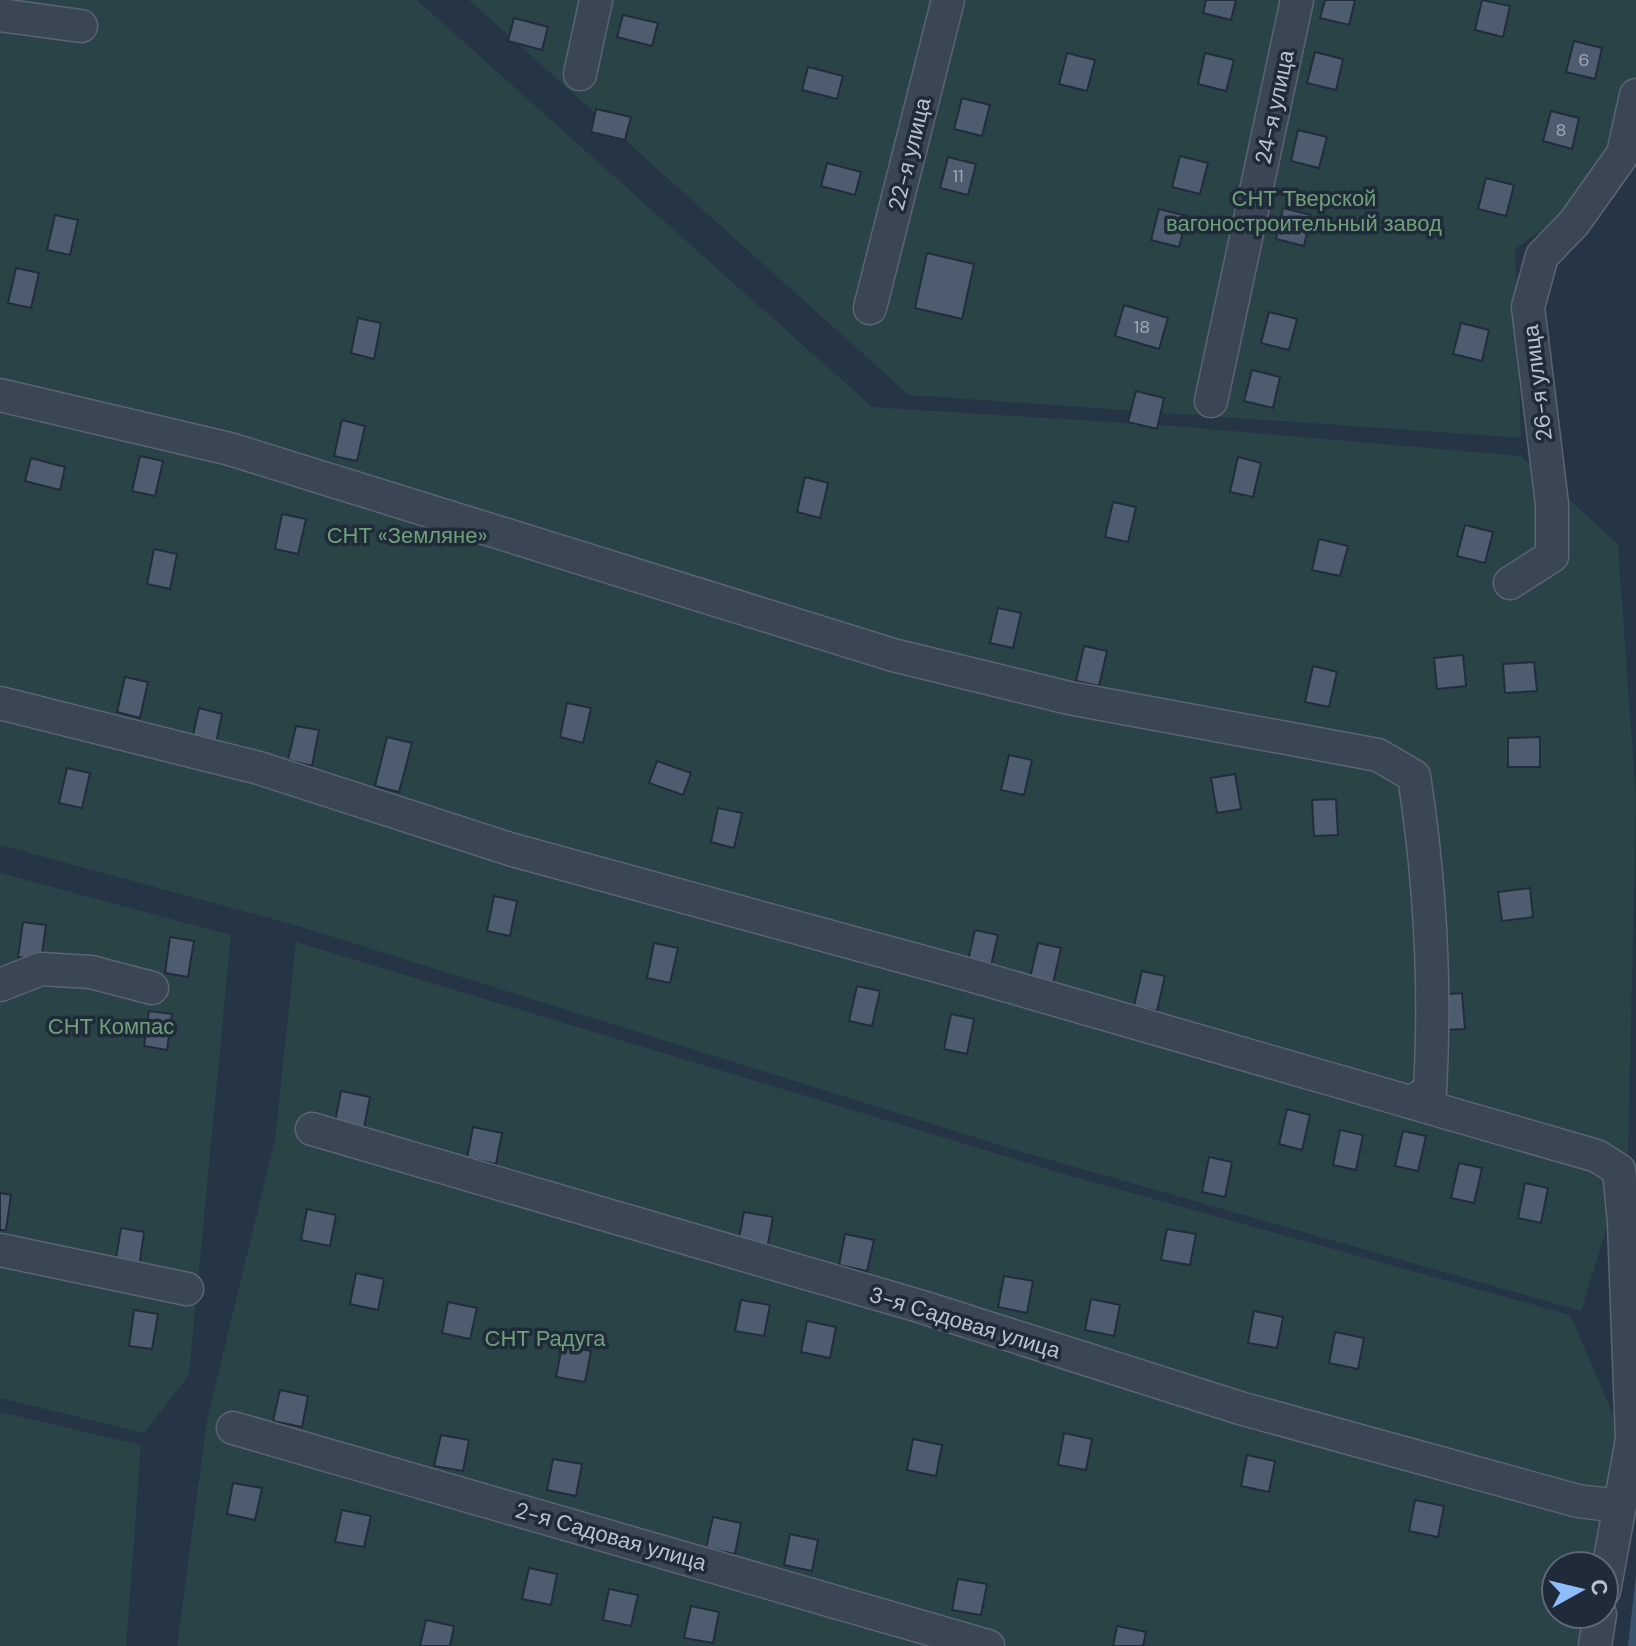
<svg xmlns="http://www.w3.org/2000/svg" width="1636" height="1646" viewBox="0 0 1636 1646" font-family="'DM Sans',sans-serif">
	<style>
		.green { fill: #294346 }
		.water { fill: #3c536e }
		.building { fill: #4d5c6e; stroke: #222d3c; stroke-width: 2 }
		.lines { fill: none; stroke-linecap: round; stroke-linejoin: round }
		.minor-casing { stroke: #5a6472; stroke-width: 35 }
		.minor { stroke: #3b4654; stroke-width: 32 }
		.labels { text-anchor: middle; stroke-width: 7; stroke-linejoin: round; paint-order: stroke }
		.number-label { font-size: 18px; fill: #9ea8b6 }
		.street-label { font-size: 22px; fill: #b9c2ce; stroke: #202b3a }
		.park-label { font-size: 22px; fill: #6f9f78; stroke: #202b3a }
	</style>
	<rect width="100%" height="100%" fill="#263545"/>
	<g class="green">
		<polygon points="0,0 417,0 872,407 1175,426 1521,456 1618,544 1636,800 1628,1158 1581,1311 1019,1151 298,926 0,845"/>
		<polygon points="469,0 1636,0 1636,162 1515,249 1521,438 909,395"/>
		<polygon points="0,873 231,935 189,1375 144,1433 0,1398"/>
		<polygon points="296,942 1064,1174 1570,1315 1622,1435 1601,1566 1556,1566 1556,1614 1593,1614 1588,1646 177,1646 207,1420 275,1139"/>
		<polygon points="0,1412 141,1445 126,1646 0,1646"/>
	</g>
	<polygon class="water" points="1636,1575 1636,1646 1628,1646"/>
	<g class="building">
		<polygon points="1206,0 1236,0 1231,20 1203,13"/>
		<polygon points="1325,0 1355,0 1349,25 1320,18"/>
		<polygon points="1482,0 1510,6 1503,37 1475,30"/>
		<polygon points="623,15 658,23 652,46 617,37"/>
		<polygon points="514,18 548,27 542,50 508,41"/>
		<polygon points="1574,41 1602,48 1595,79 1566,72"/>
		<polygon points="1315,52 1343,59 1336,90 1307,83"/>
		<polygon points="1067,53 1095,60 1087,91 1059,84"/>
		<polygon points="1205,53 1234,60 1226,91 1198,84"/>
		<polygon points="808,67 843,76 837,99 802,90"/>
		<polygon points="962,98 990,105 982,136 954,129"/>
		<polygon points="596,109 631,117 625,140 591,132"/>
		<polygon points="1551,111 1579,118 1572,149 1543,141"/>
		<polygon points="1298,130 1327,137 1319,168 1291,161"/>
		<polygon points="1180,156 1208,163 1200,194 1172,187"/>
		<polygon points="948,157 976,164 968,195 940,188"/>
		<polygon points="827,163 861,172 855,195 821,186"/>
		<polygon points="1486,178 1514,185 1506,216 1478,209"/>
		<polygon points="1283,208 1311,215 1304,246 1276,239"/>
		<polygon points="1159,209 1187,216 1179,247 1151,240"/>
		<polygon points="55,215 78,220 70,255 47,250"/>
		<polygon points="927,253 974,264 962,319 915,308"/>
		<polygon points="16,268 39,273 31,308 8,303"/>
		<polygon points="1124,305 1168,318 1159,349 1115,336"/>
		<polygon points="1269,312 1297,319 1289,350 1261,343"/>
		<polygon points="358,318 381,323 374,359 351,353"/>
		<polygon points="1461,323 1489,330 1482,361 1453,354"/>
		<polygon points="1252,370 1280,377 1273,408 1244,401"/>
		<polygon points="1136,391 1164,398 1157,429 1128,422"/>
		<polygon points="342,420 365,426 357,461 334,456"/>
		<polygon points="140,456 163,461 155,496 132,491"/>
		<polygon points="1238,457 1261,463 1253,497 1230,492"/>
		<polygon points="31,458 65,467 60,490 25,481"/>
		<polygon points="805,477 828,483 820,518 797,512"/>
		<polygon points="1113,502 1136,507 1128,542 1105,537"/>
		<polygon points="282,514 306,519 298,554 275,549"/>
		<polygon points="1465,525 1493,532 1485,563 1457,556"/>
		<polygon points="1319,539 1348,546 1340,576 1312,570"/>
		<polygon points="154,549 177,554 170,589 147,584"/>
		<polygon points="998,608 1021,613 1013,648 990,643"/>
		<polygon points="1084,646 1107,651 1099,686 1076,681"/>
		<polygon points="1463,655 1466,686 1437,689 1434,658"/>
		<polygon points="1534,662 1537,691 1505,693 1503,664"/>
		<polygon points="1313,666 1337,672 1329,707 1305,702"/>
		<polygon points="125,677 148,682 140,718 117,712"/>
		<polygon points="567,703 591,708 583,743 560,737"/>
		<polygon points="199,708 222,714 215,748 191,744"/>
		<polygon points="296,726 319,730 312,766 288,760"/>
		<polygon points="387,737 412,743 399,792 375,786"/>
		<polygon points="1540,737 1540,767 1508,767 1508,738"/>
		<polygon points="1009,755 1032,760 1024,795 1001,790"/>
		<polygon points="657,761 691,773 683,795 649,783"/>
		<polygon points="67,768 90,773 82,808 59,803"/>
		<polygon points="1235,774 1241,809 1217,813 1211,778"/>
		<polygon points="1336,799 1338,835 1314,836 1312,800"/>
		<polygon points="718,808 742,813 734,848 711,842"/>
		<polygon points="1530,888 1533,917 1502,921 1498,892"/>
		<polygon points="494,896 517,901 510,936 487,931"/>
		<polygon points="23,922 46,925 41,961 18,957"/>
		<polygon points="975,930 998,935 990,970 967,965"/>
		<polygon points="170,937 194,941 188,977 165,973"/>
		<polygon points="654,943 678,948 670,983 647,978"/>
		<polygon points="1038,943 1061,948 1053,983 1030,978"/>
		<polygon points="1142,971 1165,976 1157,1011 1134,1006"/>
		<polygon points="857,986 880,991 872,1026 849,1021"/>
		<polygon points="1462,993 1465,1029 1441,1030 1439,995"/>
		<polygon points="149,1011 172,1014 167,1050 144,1046"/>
		<polygon points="951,1014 974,1019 967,1054 944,1049"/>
		<polygon points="341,1091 370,1097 364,1128 335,1122"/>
		<polygon points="1287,1109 1310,1115 1302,1150 1279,1144"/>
		<polygon points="473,1127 502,1133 496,1164 467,1158"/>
		<polygon points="1340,1130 1363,1135 1356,1170 1333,1165"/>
		<polygon points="1403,1131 1426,1136 1418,1171 1395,1166"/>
		<polygon points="1209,1157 1232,1162 1225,1197 1202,1192"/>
		<polygon points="1459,1163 1482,1168 1474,1203 1451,1198"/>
		<polygon points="1525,1183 1548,1188 1541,1223 1518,1218"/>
		<polygon points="0,1193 11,1195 6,1230 0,1230"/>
		<polygon points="307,1209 336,1215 330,1246 301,1240"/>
		<polygon points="744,1212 773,1217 767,1249 738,1243"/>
		<polygon points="121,1228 144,1232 139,1268 115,1264"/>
		<polygon points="1167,1229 1196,1234 1190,1265 1161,1260"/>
		<polygon points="845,1234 874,1240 867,1271 839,1265"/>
		<polygon points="356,1273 384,1279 378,1310 350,1304"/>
		<polygon points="1004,1276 1033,1281 1027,1313 998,1307"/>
		<polygon points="1091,1299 1120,1305 1114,1336 1085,1330"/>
		<polygon points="741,1300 770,1305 764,1336 735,1331"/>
		<polygon points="448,1302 477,1308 470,1339 442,1333"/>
		<polygon points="134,1310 158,1314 152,1349 129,1346"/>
		<polygon points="1254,1311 1283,1317 1277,1348 1248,1343"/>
		<polygon points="807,1321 836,1327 830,1358 801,1352"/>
		<polygon points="1335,1332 1364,1338 1358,1369 1329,1363"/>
		<polygon points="562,1346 591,1351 585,1382 556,1377"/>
		<polygon points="280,1390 308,1396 302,1427 273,1421"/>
		<polygon points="1064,1433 1092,1439 1086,1470 1058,1465"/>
		<polygon points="441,1435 469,1440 463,1471 434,1466"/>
		<polygon points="913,1439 942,1445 936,1476 907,1470"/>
		<polygon points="1247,1455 1275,1461 1269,1492 1241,1486"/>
		<polygon points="553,1459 582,1464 576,1496 547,1490"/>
		<polygon points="233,1483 262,1488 255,1520 227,1514"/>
		<polygon points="1415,1500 1444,1506 1438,1537 1409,1531"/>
		<polygon points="342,1510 371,1516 364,1547 335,1542"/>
		<polygon points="713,1517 741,1523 735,1554 706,1548"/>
		<polygon points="790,1534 818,1540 812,1571 784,1565"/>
		<polygon points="529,1568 557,1574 551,1605 522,1599"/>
		<polygon points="958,1579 987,1584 981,1615 952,1610"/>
		<polygon points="609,1589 638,1595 631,1626 603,1620"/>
		<polygon points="691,1606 719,1612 713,1643 684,1638"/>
		<polygon points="426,1620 454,1626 450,1646 420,1646"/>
		<polygon points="1117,1626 1146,1632 1143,1646 1113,1646"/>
	</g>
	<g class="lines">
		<defs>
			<g id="minor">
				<polyline points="0,15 81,26"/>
				<polyline points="580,74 596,0"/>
				<polyline points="870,308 948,0"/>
				<path d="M0,395L230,449L893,655L1069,698L1378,755L1414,776C1430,880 1436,986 1430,1091L1411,1102"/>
				<polyline points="1211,401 1297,0"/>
				<polyline points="1510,583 1552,556 1552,504 1528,307 1542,256 1574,223 1623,154 1636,95"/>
				<polyline points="0,703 259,768 513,850 963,973 1597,1156 1619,1170 1624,1223 1632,1440 1604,1591"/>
				<polyline points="0,985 41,969 91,972 152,988"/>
				<polyline points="312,1129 919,1306 1240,1408 1578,1501 1619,1506"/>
				<polyline points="0,1250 187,1289"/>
				<polyline points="233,1428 988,1646"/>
				<polyline points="1595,1646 1600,1614"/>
			</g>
		</defs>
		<use href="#minor" class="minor-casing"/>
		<use href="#minor" class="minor"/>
	</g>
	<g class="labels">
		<g class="number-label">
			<text x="1584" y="66">6</text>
			<text x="1561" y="136">8</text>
			<text x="958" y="182">11</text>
			<text x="1142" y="333">18</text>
		</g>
		<g class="street-label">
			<text transform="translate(1274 107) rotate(-78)" y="8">24-я улица</text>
			<text transform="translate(909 154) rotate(-76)" y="8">22-я улица</text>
			<text transform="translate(1537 383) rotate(-97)" y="8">26-я улица</text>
			<text transform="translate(965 1322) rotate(17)" y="8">3-я Садовая улица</text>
			<text transform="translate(611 1536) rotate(16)" y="8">2-я Садовая улица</text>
		</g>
		<g class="park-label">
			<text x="1304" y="206">СНТ Тверской<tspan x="1304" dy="25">вагоностроительный завод</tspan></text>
			<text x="407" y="543">СНТ «Земляне»</text>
			<text x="111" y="1034">СНТ Компас</text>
			<text x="545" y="1346">СНТ Радуга</text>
		</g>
	</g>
	<g transform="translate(1580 1590) rotate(82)"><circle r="38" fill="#202b3a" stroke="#5d6775" stroke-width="2"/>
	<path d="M0-6L14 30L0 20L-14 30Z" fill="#8fbdfc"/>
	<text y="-12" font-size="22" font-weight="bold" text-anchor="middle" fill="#b9c2ce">С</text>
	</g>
</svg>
